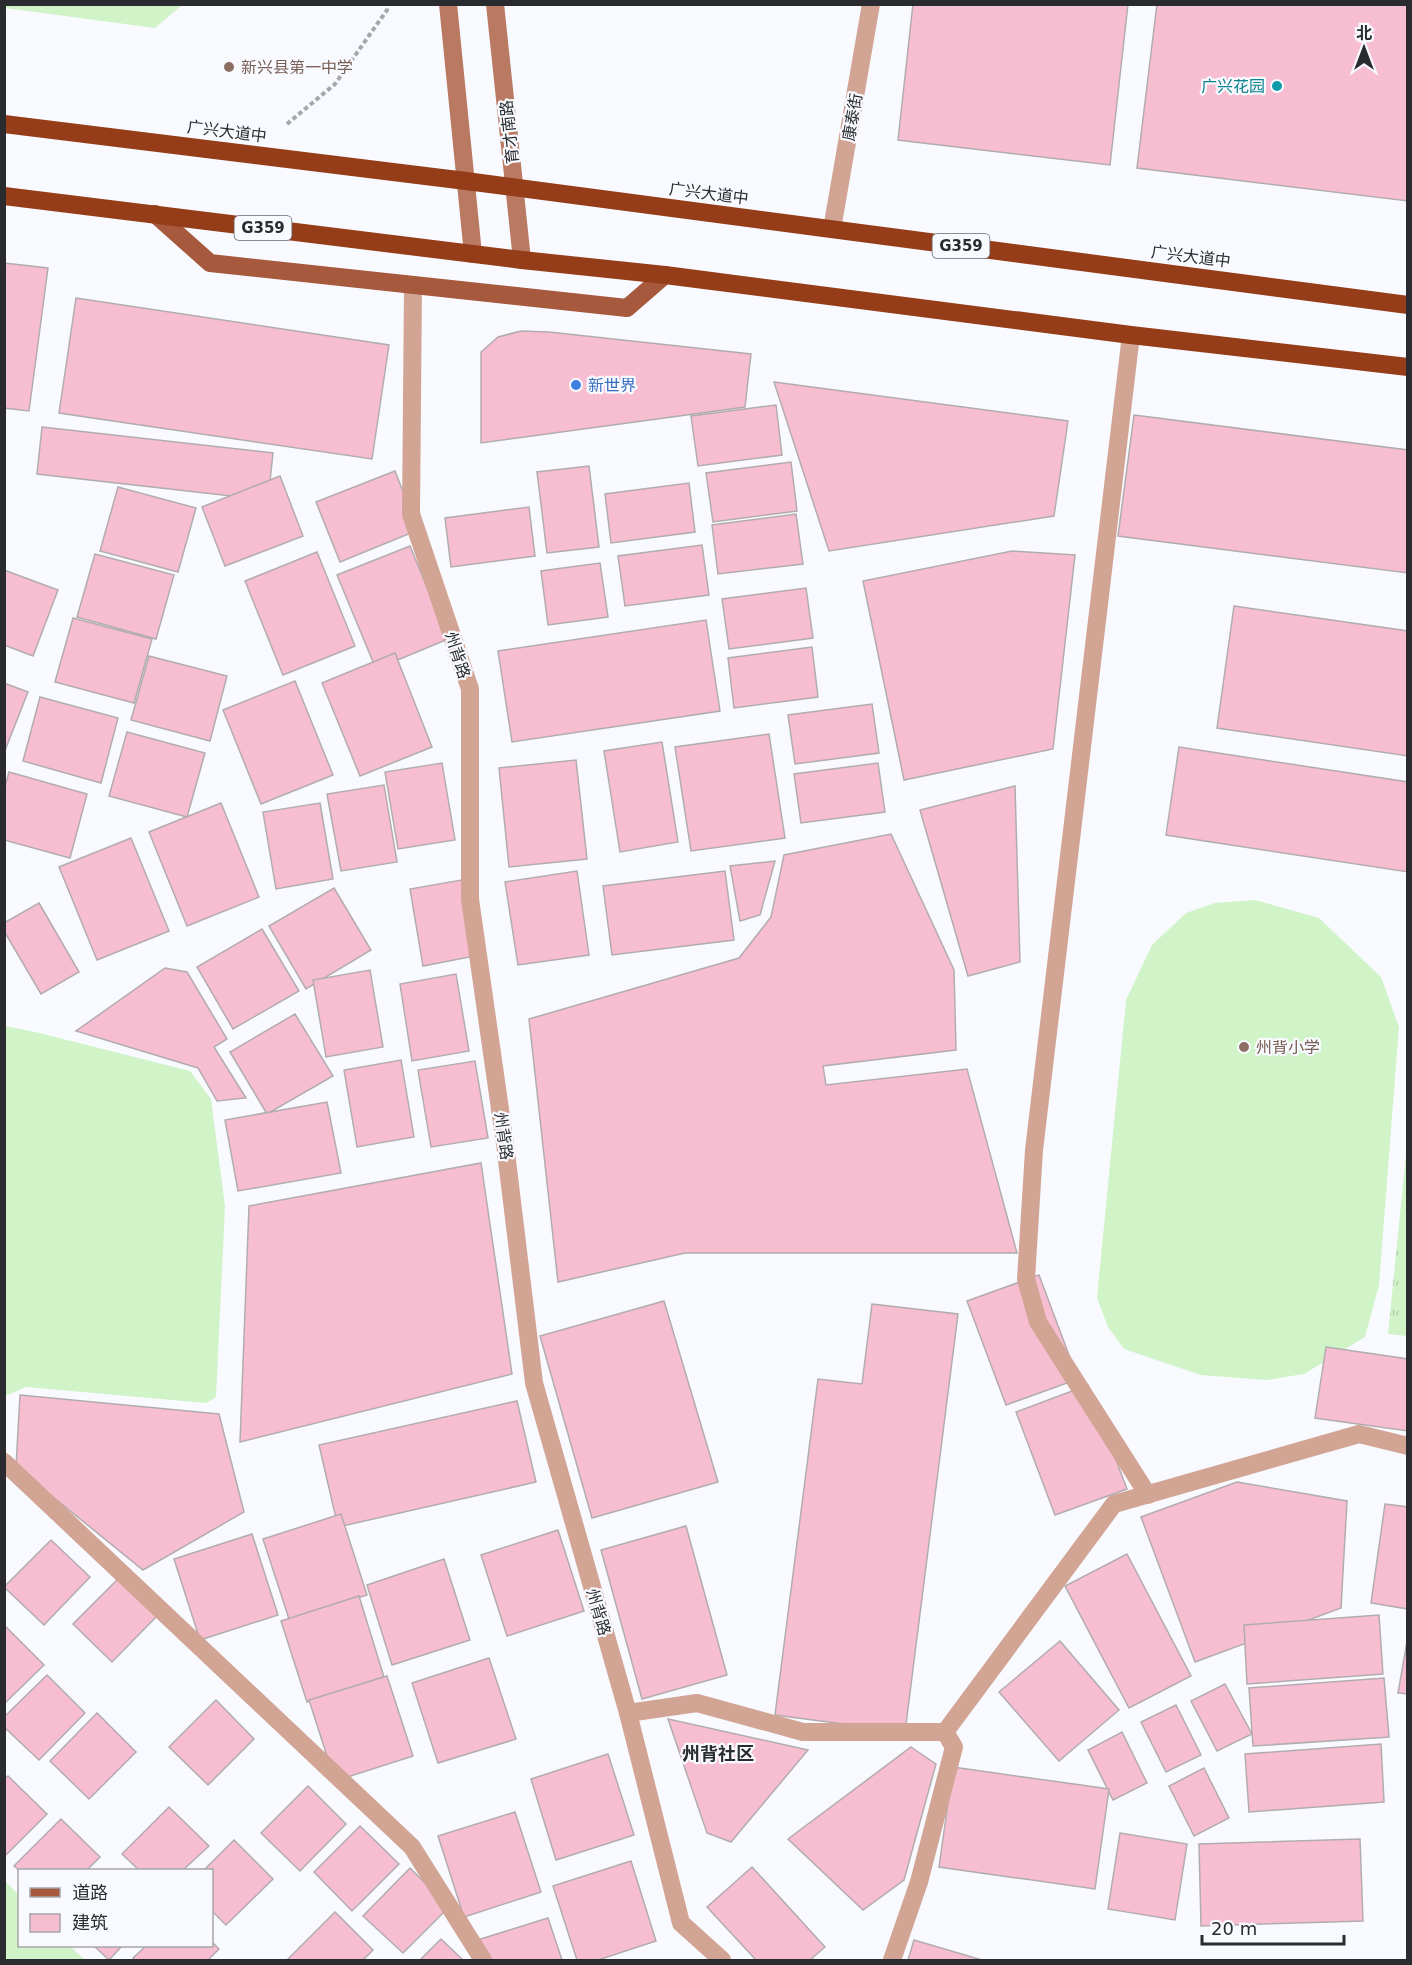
<svg xmlns="http://www.w3.org/2000/svg" width="1412" height="1965" viewBox="0 0 1412 1965" font-family="'DejaVu Sans','Noto Sans SC',sans-serif">
	<style>
		.grass { fill: #d0f3c7 }
		.park { fill: url(#park-tufts) }
		.building { fill: #f7bed1; stroke: #b3acae; stroke-width: 1.5 }
		.lines { fill: none; stroke-linecap: round; stroke-linejoin: round }
		.path { stroke: #a5a7ab; stroke-width: 4; stroke-dasharray: 4.5 3; stroke-linecap: butt }
		.lane { stroke: #d1a494; stroke-width: 18 }
		.street { stroke: #d1a494; stroke-width: 18 }
		.secondary { stroke: #b97962; stroke-width: 18 }
		.primary { stroke: #a6593d; stroke-width: 18 }
		.highway { stroke: #953c19; stroke-width: 18 }
		.education-dot { fill: #8d6e63; stroke: #f8faff; stroke-width: 2 }
		.culture-dot { fill: #0f9aa8; stroke: #f8faff; stroke-width: 2 }
		.shop-dot { fill: #3f7fe0; stroke: #f8faff; stroke-width: 2 }
		.labels { text-anchor: middle; stroke-width: 4.5; stroke-linejoin: round; paint-order: stroke }
		.shield { fill: #f8faff; stroke: #68696d; stroke-width: 1.5 }
		.shield-label { font-size: 15px; font-weight: bold; fill: #2a2b2e }
		.education-label { font-size: 16px; fill: #785e54; stroke: #f8faff; text-anchor: start }
		.culture-label { font-size: 16px; fill: #0d838f; stroke: #f8faff; text-anchor: end }
		.street-label { font-size: 16px; fill: #2a2b2e; stroke: #f8faff }
		.shop-label { font-size: 16px; fill: #366cbe; stroke: #f8faff; text-anchor: start }
		.neighbourhood-label { font-size: 18px; font-weight: bold; fill: #2a2b2e; stroke: #f8faff }
	</style>
	<defs>
		<pattern id="park-tufts" width="24" height="20" patternUnits="userSpaceOnUse" patternTransform="scale(1.5)"><rect width="24" height="20" fill="#d0f3c7"/><path d="M3 7l-1-3M5 7V3M7 7l1-3M15 17l-1-3M17 17v-4M19 17l1-3" fill="none" stroke="#b3d0ab"/></pattern>
	</defs>
	<rect width="100%" height="100%" fill="#f8faff"/>
	<g class="grass">
		<polygon points="5,4 182,4 182,5 155,28 5,8"/>
		<polygon points="1255,900 1319,918 1381,977 1399,1027 1379,1285 1365,1337 1304,1374 1267,1380 1201,1375 1124,1349 1108,1327 1097,1298 1126,1000 1152,945 1186,913 1215,903"/>
		<polygon points="5,1026 35,1032 190,1071 211,1099 225,1206 216,1397 206,1403 26,1387 5,1396"/>
		<polygon points="4,1880 19,1895 20,1946 70,1946 85,1960 5,1960"/>
	</g>
	<polygon class="park" points="1407,1144 1407,1336 1388,1334"/>
	<g class="building">
		<polygon points="913,4 1128,4 1110,165 898,140"/>
		<polygon points="1157,4 1408,4 1408,201 1137,168"/>
		<polygon points="4,263 48,268 29,411 4,408"/>
		<polygon points="76,298 389,345 372,459 59,413"/>
		<polygon points="521,331 549,332 751,354 745,407 481,443 481,352 498,337"/>
		<polygon points="774,382 1068,421 1054,516 829,551"/>
		<polygon points="776,405 782,455 698,466 691,416"/>
		<polygon points="1134,415 1408,450 1408,573 1118,536"/>
		<polygon points="42,427 273,453 268,500 37,474"/>
		<polygon points="791,462 797,511 713,522 706,473"/>
		<polygon points="589,466 599,547 547,553 537,472"/>
		<polygon points="395,471 418,530 340,562 316,502"/>
		<polygon points="280,476 303,536 225,566 202,507"/>
		<polygon points="689,483 695,532 611,543 605,494"/>
		<polygon points="118,487 196,508 178,572 100,551"/>
		<polygon points="529,507 535,556 451,567 445,518"/>
		<polygon points="796,514 803,564 718,574 712,525"/>
		<polygon points="702,545 709,595 625,606 618,556"/>
		<polygon points="410,546 448,639 376,669 337,575"/>
		<polygon points="1012,551 1075,555 1053,749 904,780 863,581"/>
		<polygon points="317,552 355,646 283,675 245,581"/>
		<polygon points="95,554 174,575 156,639 77,617"/>
		<polygon points="600,563 608,617 548,625 541,571"/>
		<polygon points="4,570 58,590 33,656 4,645"/>
		<polygon points="806,588 813,638 729,649 722,599"/>
		<polygon points="1234,606 1408,631 1408,756 1217,728"/>
		<polygon points="73,618 152,639 134,703 55,682"/>
		<polygon points="706,620 720,711 512,742 498,651"/>
		<polygon points="812,647 818,697 734,708 728,658"/>
		<polygon points="395,653 432,747 360,776 322,683"/>
		<polygon points="149,656 227,676 210,741 131,720"/>
		<polygon points="295,681 333,775 261,804 223,710"/>
		<polygon points="4,683 28,692 4,753"/>
		<polygon points="40,697 118,718 101,783 23,761"/>
		<polygon points="872,704 879,753 795,764 788,715"/>
		<polygon points="127,732 205,753 187,817 109,796"/>
		<polygon points="769,734 785,838 691,851 675,747"/>
		<polygon points="662,742 678,842 620,852 604,751"/>
		<polygon points="1179,747 1408,782 1408,872 1166,835"/>
		<polygon points="576,760 587,859 509,867 499,768"/>
		<polygon points="442,763 455,840 398,849 385,772"/>
		<polygon points="878,763 885,812 801,823 794,774"/>
		<polygon points="9,772 87,794 70,858 4,840 4,790"/>
		<polygon points="384,785 397,862 341,871 327,794"/>
		<polygon points="1015,786 1020,962 968,976 920,810"/>
		<polygon points="221,803 259,897 187,926 149,832"/>
		<polygon points="320,803 333,879 276,889 263,812"/>
		<polygon points="891,834 954,970 956,1050 823,1066 826,1085 967,1069 1017,1253 685,1253 558,1282 529,1019 739,958 771,917 784,855"/>
		<polygon points="131,838 169,931 97,960 59,867"/>
		<polygon points="775,861 760,915 740,921 730,866"/>
		<polygon points="577,871 589,955 518,965 505,882"/>
		<polygon points="725,871 734,940 612,955 603,886"/>
		<polygon points="467,879 480,955 423,966 410,889"/>
		<polygon points="334,888 371,950 306,989 269,926"/>
		<polygon points="39,903 79,972 41,994 4,931 4,923"/>
		<polygon points="262,929 299,991 233,1029 197,967"/>
		<polygon points="165,968 187,972 227,1039 214,1047 246,1098 217,1101 198,1068 76,1031"/>
		<polygon points="370,970 383,1047 326,1057 313,980"/>
		<polygon points="456,974 469,1051 412,1061 400,984"/>
		<polygon points="295,1014 333,1076 267,1114 230,1052"/>
		<polygon points="401,1060 414,1137 357,1147 344,1070"/>
		<polygon points="475,1061 488,1138 431,1147 418,1070"/>
		<polygon points="327,1102 341,1173 238,1191 225,1120"/>
		<polygon points="481,1163 512,1374 240,1442 249,1206"/>
		<polygon points="1039,1275 1078,1379 1006,1405 967,1301"/>
		<polygon points="664,1301 718,1482 592,1518 540,1336"/>
		<polygon points="872,1304 958,1314 905,1732 775,1715 818,1379 862,1384"/>
		<polygon points="1326,1347 1408,1359 1408,1431 1315,1418"/>
		<polygon points="1088,1385 1127,1489 1055,1515 1016,1412"/>
		<polygon points="20,1395 219,1414 244,1512 143,1570 16,1467"/>
		<polygon points="517,1401 536,1482 338,1527 319,1445"/>
		<polygon points="1237,1482 1347,1501 1341,1608 1195,1662 1141,1517"/>
		<polygon points="1385,1504 1408,1507 1408,1609 1371,1603"/>
		<polygon points="341,1514 367,1595 289,1619 263,1539"/>
		<polygon points="686,1526 727,1675 642,1699 601,1550"/>
		<polygon points="558,1530 584,1611 507,1636 481,1555"/>
		<polygon points="252,1534 278,1615 200,1640 174,1559"/>
		<polygon points="51,1540 90,1577 44,1625 4,1587"/>
		<polygon points="1127,1554 1191,1676 1129,1708 1065,1586"/>
		<polygon points="444,1559 470,1640 392,1665 367,1585"/>
		<polygon points="120,1577 158,1615 112,1662 73,1624"/>
		<polygon points="359,1596 384,1677 307,1702 281,1621"/>
		<polygon points="1379,1615 1383,1674 1247,1684 1244,1625"/>
		<polygon points="5,1626 44,1665 4,1704 4,1627"/>
		<polygon points="1408,1636 1408,1694 1398,1693"/>
		<polygon points="1060,1641 1119,1710 1059,1761 999,1692"/>
		<polygon points="489,1658 516,1739 438,1763 412,1683"/>
		<polygon points="47,1675 85,1713 39,1760 4,1727 4,1717"/>
		<polygon points="387,1676 413,1756 335,1781 309,1700"/>
		<polygon points="1384,1678 1389,1737 1253,1746 1249,1688"/>
		<polygon points="1225,1684 1252,1734 1217,1751 1191,1701"/>
		<polygon points="216,1700 254,1739 208,1785 169,1747"/>
		<polygon points="1176,1705 1201,1755 1166,1772 1141,1722"/>
		<polygon points="97,1713 136,1752 89,1799 50,1761"/>
		<polygon points="668,1719 808,1750 731,1842 707,1833"/>
		<polygon points="1122,1732 1147,1783 1113,1800 1088,1750"/>
		<polygon points="1381,1744 1384,1802 1249,1812 1245,1754"/>
		<polygon points="911,1747 936,1764 904,1880 863,1910 788,1839"/>
		<polygon points="608,1754 634,1835 556,1860 531,1779"/>
		<polygon points="953,1767 1109,1789 1095,1889 939,1867"/>
		<polygon points="1204,1768 1229,1818 1194,1836 1169,1786"/>
		<polygon points="8,1776 47,1814 4,1857 4,1779"/>
		<polygon points="308,1786 346,1824 300,1871 261,1833"/>
		<polygon points="169,1807 209,1846 183,1870 139,1870 122,1854"/>
		<polygon points="515,1812 541,1892 464,1917 438,1836"/>
		<polygon points="61,1819 100,1857 87,1870 20,1871 14,1866"/>
		<polygon points="360,1826 399,1864 352,1911 314,1872"/>
		<polygon points="1120,1833 1187,1844 1175,1920 1108,1909"/>
		<polygon points="1360,1839 1363,1921 1201,1926 1199,1844"/>
		<polygon points="234,1840 273,1879 226,1925 212,1911 212,1870 204,1870"/>
		<polygon points="631,1861 656,1941 598,1960 577,1960 553,1886"/>
		<polygon points="752,1867 825,1947 810,1960 756,1960 707,1907"/>
		<polygon points="410,1868 449,1907 403,1953 363,1916"/>
		<polygon points="335,1912 373,1950 363,1960 290,1960 288,1959"/>
		<polygon points="548,1918 562,1960 477,1960 471,1942"/>
		<polygon points="441,1939 463,1960 420,1960"/>
		<polygon points="914,1940 982,1960 908,1960"/>
		<polygon points="212,1942 219,1949 208,1960 136,1960 133,1958 146,1946 212,1946"/>
		<polygon points="94,1946 122,1946 109,1960"/>
	</g>
	<g class="lines">
		<polyline class="path" points="287,124 335,84 387,10 387,4"/>
		<g class="lane">
			<polyline points="1131,335 1034,1150 1026,1279 1038,1322 1148,1495"/>
			<polyline points="4,1462 412,1847 483,1960"/>
			<polyline points="892,1960 919,1882 954,1747 945,1732"/>
		</g>
		<g class="street">
			<polyline points="832,229 871,4"/>
			<polyline points="413,285 411,514 470,689 470,899 505,1144 534,1383 628,1713 681,1923 722,1960"/>
			<polyline points="628,1713 697,1703 803,1732 945,1732 1114,1504 1359,1434 1408,1446"/>
		</g>
		<g class="secondary">
			<polyline points="448,4 473,254"/>
			<polyline points="495,4 522,260"/>
		</g>
		<polyline class="primary" points="155,214 210,263 627,308 665,275"/>
		<g class="highway">
			<polyline points="4,124 466,181 1408,305"/>
			<polyline points="4,196 522,260 665,275 1131,335 1408,367"/>
		</g>
	</g>
	<g class="education-dot">
		<circle cx="229" cy="67" r="6"/>
		<circle cx="1244" cy="1047" r="6"/>
	</g>
	<circle class="culture-dot" cx="1277" cy="86" r="6"/>
	<circle class="shop-dot" cx="576" cy="385" r="6"/>
	<g class="labels">
		<g class="shield">
			<rect x="234.5" y="216" width="57" height="24" rx="4.5"/>
			<rect x="932.5" y="234" width="57" height="24" rx="4.5"/>
		</g>
		<g class="shield-label">
			<text x="263" y="233">G359</text>
			<text x="961" y="251">G359</text>
		</g>
		<g class="education-label">
			<text x="241" y="73">新兴县第一中学</text>
			<text x="1256" y="1053">州背小学</text>
		</g>
		<g class="culture-label">
			<text x="1265" y="92">广兴花园</text>
		</g>
		<g class="street-label">
			<text transform="translate(852 117) rotate(-80)" y="6">康泰街</text>
			<text transform="translate(227 131) rotate(7)" y="6">广兴大道中</text>
			<text transform="translate(509 132) rotate(-96)" y="6">育才南路</text>
			<text transform="translate(709 193) rotate(7)" y="6">广兴大道中</text>
			<text transform="translate(1191 256) rotate(7)" y="6">广兴大道中</text>
			<text transform="translate(458 655) rotate(72)" y="6">州背路</text>
			<text transform="translate(504 1136) rotate(82)" y="6">州背路</text>
			<text transform="translate(599 1612) rotate(74)" y="6">州背路</text>
		</g>
		<g class="shop-label">
			<text x="588" y="391">新世界</text>
		</g>
		<g class="neighbourhood-label">
			<text x="718" y="1760">州背社区</text>
		</g>
	</g>
	<rect width="1412" height="1965" fill="none" stroke="#2a2b2e" stroke-width="12"/>
	<rect x="18" y="1869" width="195" height="78" fill="#f8faff" stroke="#a6a7ab" stroke-width="1.5"/>
	<rect x="30" y="1888" width="30" height="9" fill="#a6593d" stroke="#a6a7ab" stroke-width="1.5"/>
	<text x="72" y="1899" font-size="18" fill="#2a2b2e">道路</text>
	<rect x="30" y="1914" width="30" height="18" fill="#f7bed1" stroke="#a6a7ab" stroke-width="1.5"/>
	<text x="72" y="1929" font-size="18" fill="#2a2b2e">建筑</text>
	<g transform="translate(1364 48)" stroke="#f8faff" stroke-width="4.5" paint-order="stroke">
	<path d="M0-4.5L10 22L0 15L-10 22Z" fill="#2a2b2e"/>
	<text y="-9" font-size="16" font-weight="bold" text-anchor="middle" fill="#2a2b2e">北</text>
	</g>
	<path d="M1202 1935v9h142v-9" fill="none" stroke="#2a2b2e" stroke-width="3"/>
	<text x="1211" y="1935" font-size="18" fill="#2a2b2e" stroke="#f8faff" stroke-width="4.5" paint-order="stroke">20 m</text>
</svg>
